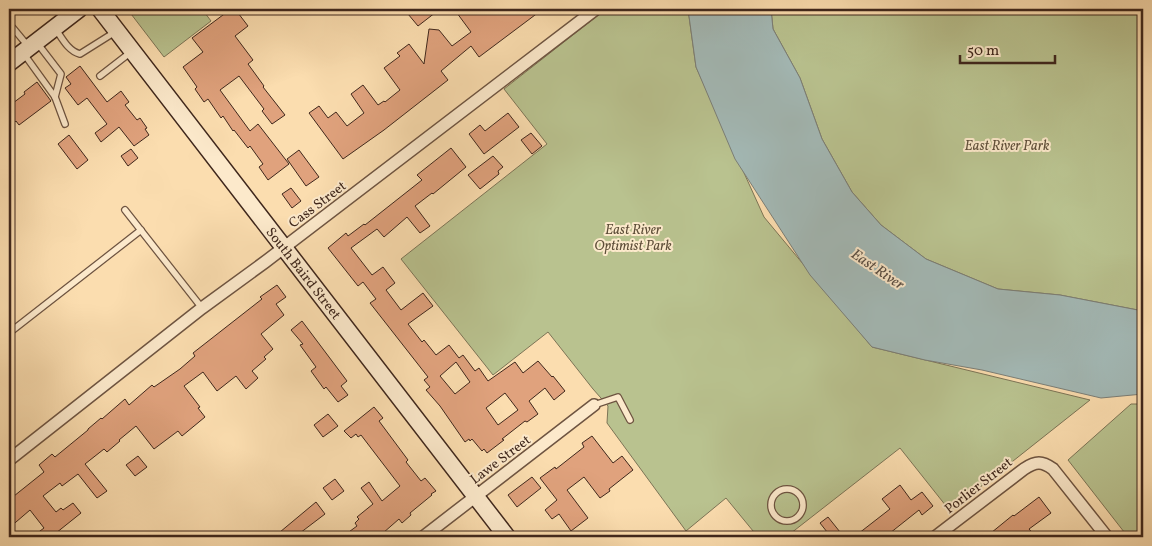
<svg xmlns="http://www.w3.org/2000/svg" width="1152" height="546" viewBox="0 0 1152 546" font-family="Vollkorn,serif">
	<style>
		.green { fill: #b9c28f; stroke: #7c7456 }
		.water { fill: #a3b9b6; stroke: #7b7f78 }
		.building { fill: #e0a27d; stroke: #3f271c; fill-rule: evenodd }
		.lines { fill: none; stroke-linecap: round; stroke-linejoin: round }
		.lane-casing { stroke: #6e5441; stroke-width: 8 }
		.street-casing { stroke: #6e5441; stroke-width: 14 }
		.secondary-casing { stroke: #3f271c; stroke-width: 19 }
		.lane { stroke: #fce9cb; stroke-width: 5.5 }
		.street { stroke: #fce9cb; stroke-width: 11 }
		.secondary { stroke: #fce9cb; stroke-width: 16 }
		.labels { text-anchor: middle; stroke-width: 4; stroke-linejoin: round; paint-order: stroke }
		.park-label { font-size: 14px; font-style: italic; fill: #5e4e39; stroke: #fce9cb }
		.street-label { font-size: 14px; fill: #3f271c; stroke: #fce9cb }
		.water-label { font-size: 15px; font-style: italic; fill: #584c42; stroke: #fce9cb }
	</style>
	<rect width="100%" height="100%" fill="#fbddaf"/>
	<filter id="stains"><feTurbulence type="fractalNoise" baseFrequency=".004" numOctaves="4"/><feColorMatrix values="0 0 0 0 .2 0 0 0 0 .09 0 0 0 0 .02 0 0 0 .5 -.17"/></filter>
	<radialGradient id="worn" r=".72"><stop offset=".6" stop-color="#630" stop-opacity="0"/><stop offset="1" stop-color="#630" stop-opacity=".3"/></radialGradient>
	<g class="green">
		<polygon points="128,9 202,9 211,21 164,57 128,10"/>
		<polygon points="606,9 688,9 696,67 764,217 872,347 1090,400 950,511 900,448 786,537 758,537 726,498 686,531 607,423 608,406 593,389 548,332 493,375 401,259 547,144 504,89"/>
		<polygon points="771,9 1143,9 1143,311 1060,295 998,289 926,259 881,225 852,192 822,139 800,78 773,29"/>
		<polygon points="1131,404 1143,404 1143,537 1128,537 1068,460"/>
	</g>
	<polygon class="water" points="688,9 771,9 773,29 800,78 822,139 852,192 881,225 926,259 998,289 1060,295 1143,311 1143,394 1101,398 982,370 925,360 872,347 810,275 735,159 696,67"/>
	<g class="building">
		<polygon points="231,9 235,9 248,26 235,36 253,60 248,64 264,86 263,87 285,115 272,124 262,111 264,109 239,76 220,90 250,131 258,124 289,164 268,180 259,167 263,164 250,146 248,148 234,130 233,131 223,116 221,118 208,99 204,102 195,89 197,87 183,67 203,52 192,38"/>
		<polygon points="414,9 440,9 418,26 408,14"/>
		<polygon points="454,9 543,9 479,57 471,46 441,71 448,80 384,130 343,159 309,113 319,106 328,118 336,112 347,126 364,113 351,94 363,85 378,105 384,101 385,102 400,90 384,68 400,56 397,53 409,44 424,64 429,29 439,30 452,46 471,32"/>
		<polygon points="80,66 107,102 121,91 129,102 125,105 137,120 140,118 147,128 145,129 149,135 134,146 119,127 101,142 95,133 107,124 87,98 78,105 65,88 71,84 66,77"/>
		<polygon points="37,82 51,101 19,125 16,121 9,127 9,106 25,94 24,92"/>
		<polygon points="508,113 519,127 484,154 469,134 480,125 485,131"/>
		<polygon points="531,133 542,146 532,154 521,140"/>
		<polygon points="69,135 88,160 77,169 58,144"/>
		<path d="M451,148L466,167L433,194L432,193L415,206L430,226L420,233L407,217L384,237L377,229L351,248L372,275L383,267L395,283L386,290L401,310L423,293L433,306L408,324L422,342L424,340L436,355L449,345L459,358L463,355L475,371L479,368L488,381L515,362L523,373L538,361L552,377L553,376L565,391L554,400L545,388L529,401L538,414L527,422L525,421L502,439L504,440L487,453L484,449L482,451L472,439L470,441L469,439L465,442L440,406L426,390L430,387L424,380L428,377L370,303L376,299L363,282L358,286L328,248L346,233L348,236L364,224L365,225L422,180L417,175ZM456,362L470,382L455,394L440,376ZM505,393L518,410L498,425L486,408Z"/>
		<polygon points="131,149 138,158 128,166 121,156"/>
		<polygon points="299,150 319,177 306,186 287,159"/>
		<polygon points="493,156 503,167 498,171 499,174 480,189 468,175"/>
		<polygon points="291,188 301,201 292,208 282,194"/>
		<polygon points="277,285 286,297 276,304 284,315 261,334 273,349 264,357 266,359 252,371 258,378 246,389 236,376 217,391 203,372 184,386 200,407 198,408 205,417 182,436 178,431 154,449 136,426 119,440 120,441 107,452 104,449 85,464 107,491 97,498 78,474 62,486 60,483 43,496 56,512 61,508 63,510 73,503 81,513 51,537 32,537 44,528 30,510 9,528 9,500 44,472 39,465 52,454 55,457 88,430 88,429 101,418 102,419 125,399 129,405 152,385 154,387 180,369 195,356 193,353 262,299 260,297"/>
		<polygon points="302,321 347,381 341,386 348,395 338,402 326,387 324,389 311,371 316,367 300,345 303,344 291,330"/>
		<polygon points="374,407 383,418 379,421 408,460 406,462 421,481 425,478 436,491 431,494 432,495 410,513 411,515 402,523 399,519 383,533 387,537 342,537 357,526 355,523 359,519 357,517 373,504 361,488 369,482 382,501 400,486 361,435 358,437 356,434 351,438 344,431"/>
		<polygon points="328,414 338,426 323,437 314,425"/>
		<polygon points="592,436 613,463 622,456 633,470 609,489 610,491 600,498 584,477 567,490 588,518 571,531 559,514 552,519 545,510 557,500 540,478 555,467 556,469 584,447 582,443"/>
		<polygon points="138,456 147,467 135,476 126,465"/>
		<polygon points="532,477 541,488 517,507 508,495"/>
		<polygon points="335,479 344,491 332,500 323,488"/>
		<polygon points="900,485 911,500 922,492 933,506 922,515 919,510 885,537 854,537 890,509 882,499"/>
		<polygon points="1039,497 1051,513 1029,529 1036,537 986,537 1013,515 1014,516"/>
		<polygon points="316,502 325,514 300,533 304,537 274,537"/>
		<polygon points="828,517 844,537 831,537 820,523"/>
	</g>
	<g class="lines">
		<defs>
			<g id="lane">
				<polyline points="9,27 13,28 28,46"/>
				<path d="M55,28C62,38 68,51 80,54L115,32"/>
				<polyline points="38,44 61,74 55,97"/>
				<polyline points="24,54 55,97 65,124"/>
				<polyline points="100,76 131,52"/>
				<polyline points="125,210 202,308"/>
				<polyline points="9,333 141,230"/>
				<polyline points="594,405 618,397 630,420"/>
				<circle cx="787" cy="505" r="16"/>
			</g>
			<g id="street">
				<polyline points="9,460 202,308 265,262 596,9"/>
				<polyline points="423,537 594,405"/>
				<path d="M935,537L1024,469C1036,461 1042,461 1053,469L1107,537"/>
			</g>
			<g id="secondary">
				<polyline points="100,9 507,537"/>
				<polyline points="9,63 79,9"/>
			</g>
		</defs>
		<use href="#lane" class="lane-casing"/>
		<use href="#street" class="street-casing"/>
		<use href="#secondary" class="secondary-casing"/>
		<use href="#lane" class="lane"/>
		<use href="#street" class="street"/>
		<use href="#secondary" class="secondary"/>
	</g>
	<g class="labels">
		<g class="park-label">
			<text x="1007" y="150">East River Park</text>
			<text x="633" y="234">East River<tspan x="633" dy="16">Optimist Park</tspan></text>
		</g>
		<g class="street-label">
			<text transform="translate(317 204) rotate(-37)" y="5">Cass Street</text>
			<text transform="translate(304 273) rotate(52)" y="5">South Baird Street</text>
			<text transform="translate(500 459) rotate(-37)" y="5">Lawe Street</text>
			<text transform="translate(978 485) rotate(-38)" y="5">Porlier Street</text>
		</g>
		<g class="water-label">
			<text transform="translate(878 269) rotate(34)" y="5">East River</text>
		</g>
	</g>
	<rect width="1152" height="546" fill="none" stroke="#fbddaf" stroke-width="30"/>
	<rect x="10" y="10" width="1132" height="526" fill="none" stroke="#3f271c" stroke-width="2.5"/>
	<rect x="15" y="15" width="1122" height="516" fill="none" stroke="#3f271c"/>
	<path d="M960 55v8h95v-8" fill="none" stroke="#3f271c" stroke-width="2.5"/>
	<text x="967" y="55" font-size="15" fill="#3f271c" stroke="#fce9cb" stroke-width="4" paint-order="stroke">50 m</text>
	<rect width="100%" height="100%" filter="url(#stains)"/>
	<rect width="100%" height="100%" fill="url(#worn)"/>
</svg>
